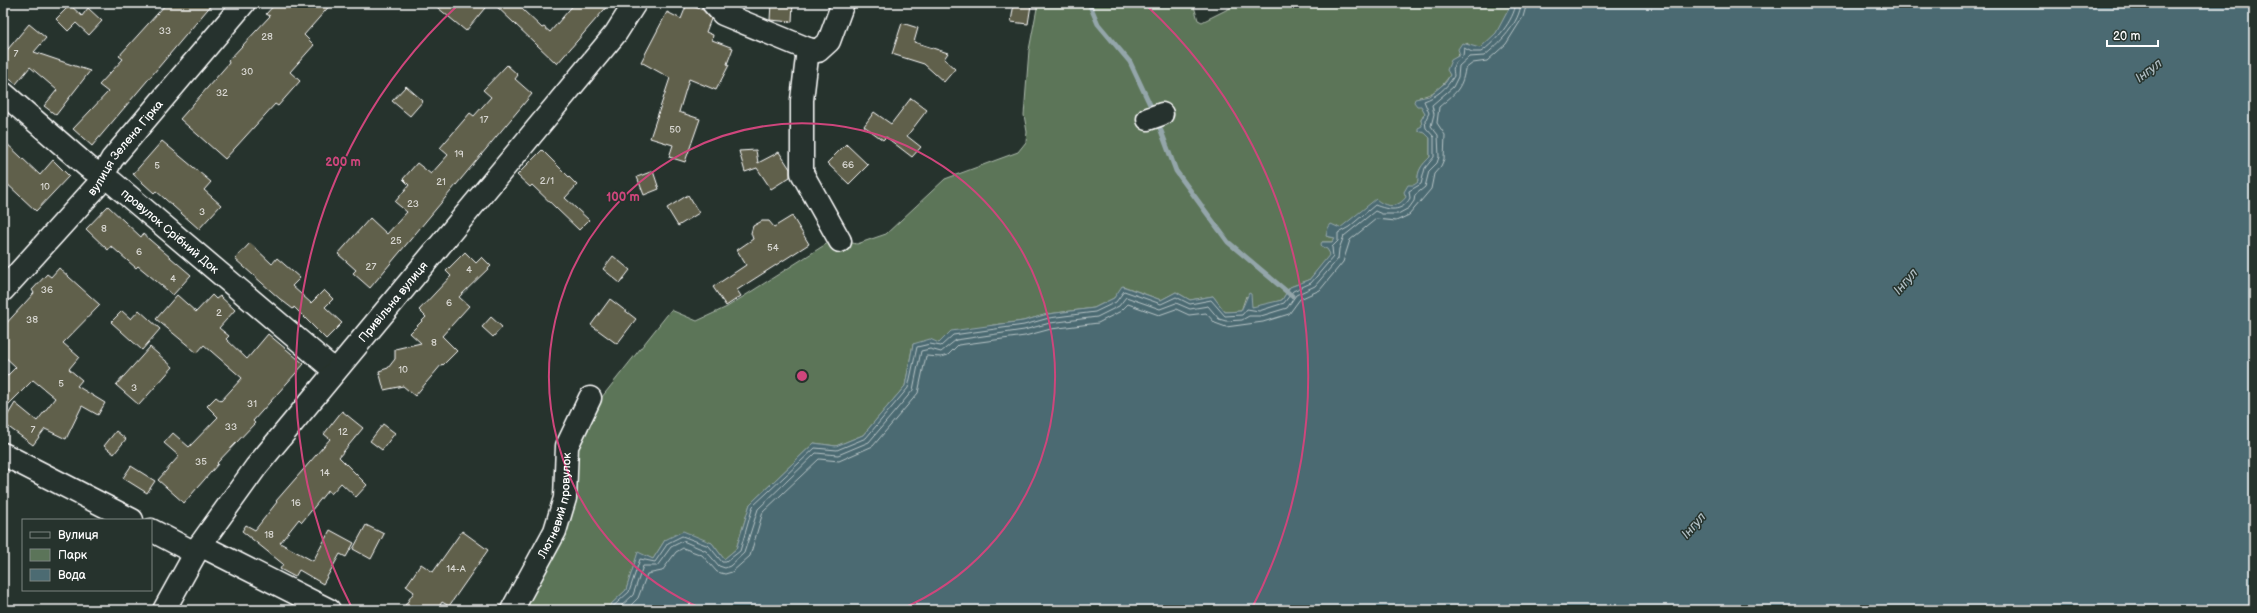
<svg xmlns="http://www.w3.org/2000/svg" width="2257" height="613" viewBox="0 0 2257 613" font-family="'Balsamiq Sans',sans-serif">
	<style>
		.green { fill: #5b7459; stroke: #adbaac }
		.water { fill: #4c6b72; stroke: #94a6aa }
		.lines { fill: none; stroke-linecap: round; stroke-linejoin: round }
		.shore { stroke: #b7c4c7; stroke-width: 1 }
		.stream { stroke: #94a6aa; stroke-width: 5 }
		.building { fill: #61604c; stroke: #fff }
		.minor-casing { stroke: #fff; stroke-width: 25 }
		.minor { stroke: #26332d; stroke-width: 22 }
		.ring { fill: none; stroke: #ce467c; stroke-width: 2 }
		.labels { text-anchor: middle; stroke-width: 3; stroke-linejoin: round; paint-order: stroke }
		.number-label { font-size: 10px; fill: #d8d7d2 }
		.street-label { font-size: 12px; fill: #fff; stroke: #26332d }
		.water-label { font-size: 13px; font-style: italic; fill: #aebcc0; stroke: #26332d }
		.centre { fill: #ce467c; stroke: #26332d; stroke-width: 2 }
		.ring-label { font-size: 12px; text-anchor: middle; font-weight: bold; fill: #ce467c; stroke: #26332d; stroke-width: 3; stroke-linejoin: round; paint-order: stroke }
	</style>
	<rect width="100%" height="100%" fill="#26332d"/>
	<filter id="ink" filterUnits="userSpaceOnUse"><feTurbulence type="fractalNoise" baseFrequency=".025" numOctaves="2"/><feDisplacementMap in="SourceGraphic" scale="8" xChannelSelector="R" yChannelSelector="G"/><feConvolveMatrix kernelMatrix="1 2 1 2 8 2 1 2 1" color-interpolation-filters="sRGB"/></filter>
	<g filter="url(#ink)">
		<path class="green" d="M1038,3H1193L1198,20L1202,22L1240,3H1512L1496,34L1480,48H1473L1467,43C1461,54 1452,59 1448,70L1450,75C1443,86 1432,96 1419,97L1425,113L1421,120L1425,133L1430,138V157C1422,165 1417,171 1418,182L1403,202L1394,206L1383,205L1340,229L1336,226L1326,236L1335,238L1332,242H1322L1331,254L1309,280L1290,287L1282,300L1259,307H1252L1246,296L1241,311L1225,312L1213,296L1190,300L1176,292L1161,300L1123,286L1114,298L1094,308L1048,314L1023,321L993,325L939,343L913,344L905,386L863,435L836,446L814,443L750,504L736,549L724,559L712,543L665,540L653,559L638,553L626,590L605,610H508L550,535L563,446L671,310L697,321L727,307L834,239L857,244L886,234L945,179L1018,152L1026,142L1027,132L1024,115L1029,50Z"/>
		<path class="water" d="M1512,3H2254V607L2251,610H605L626,590L638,552L653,559L665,540L683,531L712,543L724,559L736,549L750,504L814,443L836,446L863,435L905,386L913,344L930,339L939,343L951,331L1023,321L1048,314L1094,308L1114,298L1122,286L1161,300L1176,292L1190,300L1213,296L1225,312L1241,311L1249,293L1251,294L1252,307L1282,300L1290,287L1309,280L1330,254L1327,249L1322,247L1321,244L1322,242H1332L1335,238L1326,236L1328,228L1331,224L1340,228L1376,199C1386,208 1398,208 1406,197L1404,192L1408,185H1414L1418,182C1417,170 1422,165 1430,157V138L1425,133L1418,131V128L1422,126L1421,120L1425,113L1421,106H1417L1414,102L1415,99L1429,96L1446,82L1450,75L1447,70L1451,60L1460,55L1458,49L1462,43L1480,48L1496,33Z"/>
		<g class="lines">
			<g class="shore">
				<path d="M609,610L629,592L640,559L655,562L668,543L682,536L709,546L722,562H726L740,551L753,506L815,448L837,450L866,438L908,388L917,347L930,344L941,346L953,335L1024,325L1049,318L1095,312L1116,302L1124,291L1161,304L1176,297L1190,304L1211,300L1225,316L1242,315L1247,309L1259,311L1284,303L1293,291L1311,283L1333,257L1332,247L1338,241V233L1349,227L1375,205C1388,210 1402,213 1410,198L1409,191L1421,184L1425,168L1434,157V137L1426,128L1425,121L1429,113L1424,101C1436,97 1447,88 1454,76C1452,61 1454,66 1463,56L1464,48L1472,52H1481C1495,42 1514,21 1516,3"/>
				<path d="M617,610L633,595L643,566H657L671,547L683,541L706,551L719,566L725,568L730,566L744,553L758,509L816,453L838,455L869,442L913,390L921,351L930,349L941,352L956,340L1024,330L1050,323L1097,317L1119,306L1126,297L1160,309L1176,303L1190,309L1208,306L1219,319L1226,321L1242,320L1249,316H1261L1287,308L1296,295L1315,286L1338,259L1339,249L1344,236L1375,211L1382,214H1398L1409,208L1414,201L1415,195L1425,187L1429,171L1437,163L1439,157L1438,135L1431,126L1434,114L1432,105L1453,87L1458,77L1459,66L1469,57L1484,56C1499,44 1520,23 1521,3"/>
				<path d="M626,610L638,598L647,574L662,571L676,552L683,548L702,555L717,572L725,574L732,572L750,556L763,512L819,459L839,461L873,446L918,393L926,356L941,357L948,355L958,345L1025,336L1051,329L1098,323L1121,311L1128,304L1159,315L1176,309L1189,315L1206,313L1215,323L1226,327L1263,322L1289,314L1300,299L1320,290L1343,262L1350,240L1376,219L1396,221L1409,215L1431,189L1434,174L1441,166L1444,159L1445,135L1437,123L1439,107C1454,94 1462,90 1465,69L1473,63L1487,61L1506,44L1523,17L1527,3"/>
			</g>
			<g class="stream">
				<polyline points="1089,3 1098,24 1130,62 1153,111"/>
				<polyline points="1157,120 1176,171 1228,242 1292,296"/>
			</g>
		</g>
		<g class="building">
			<polygon points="167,3 213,3 92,146 73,129 108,92 99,85 123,59 119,56"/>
			<polygon points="276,3 332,3 304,35 314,45 290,72 300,81 278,106 275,104 225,159 180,119 229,63 228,61 270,16 266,14"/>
			<polygon points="432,3 489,3 466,31"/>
			<polygon points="493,3 527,3 522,9 542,28 544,27 550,32 575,3 610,3 557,64"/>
			<polygon points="771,3 793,3 792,22 770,20"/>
			<polygon points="1014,3 1031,5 1028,24 1011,22"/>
			<polygon points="687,4 703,10 711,19 706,32 713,35 712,40 733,48 727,64 729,65 716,90 689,79 679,112 700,119 685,162 669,157 673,145 650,138 670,78 641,62 667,12 681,19"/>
			<polygon points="70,5 82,16 88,8 102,21 89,35 76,23 68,31 56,19"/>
			<polygon points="902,23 918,28 914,42 948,53 944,59 955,69 944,82 924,64 892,54"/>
			<polygon points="29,24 46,38 34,52 90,71 56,115 44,106 57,90 30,67 16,84 3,74 3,55"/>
			<polygon points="507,65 518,75 515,79 532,94 370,288 353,273 356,270 338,254 370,218 387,234 407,212 395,202 409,185 403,179 417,163 431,174 448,155 440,148 470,113 474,116 491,97 483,90"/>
			<polygon points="406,86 423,101 410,116 392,101"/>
			<polygon points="911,98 927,110 907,136 921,147 912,157 886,137 883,140 864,126 874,112 891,124"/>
			<polygon points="3,140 40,175 53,160 69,176 36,211 3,180"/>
			<polygon points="162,141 211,182 204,190 221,205 199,229 156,191 154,193 133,174"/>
			<polygon points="846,144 868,165 849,184 827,163"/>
			<polygon points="542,150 577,185 565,198 589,220 579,230 532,185 530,187 517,175"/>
			<polygon points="756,150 758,163 779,152 790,169 790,177 771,189 757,168 745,172 739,151"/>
			<polygon points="653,171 659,189 644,195 637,177"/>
			<polygon points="688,195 699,213 678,226 667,208"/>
			<polygon points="108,206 141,237 143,234 191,275 173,295 138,266 136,268 111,246 108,250 86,229"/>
			<polygon points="792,216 809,244 737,290 741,296 726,306 713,287 746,265 737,250 753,239 751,233 753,226 762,221 769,221 774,227"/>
			<polygon points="250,243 272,264 277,258 300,278 292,286 311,303 324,290 333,299 325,307 342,323 326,339 294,307 293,309 280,299 235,259"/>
			<polygon points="465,252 476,263 482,257 491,266 459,297 469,306 442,336 457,351 443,365 442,364 415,396 403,386 384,390 379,371 388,368 395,359 395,349 421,343 410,333 426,317 419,310 451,276 446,271"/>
			<polygon points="613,256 630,270 620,283 603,269"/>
			<polygon points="59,268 100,305 63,343 79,357 69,369 82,380 77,386 105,403 98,415 82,406 66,439 45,429 33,445 3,423 15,403 37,421 55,398 33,380 3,410 3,380 16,367 3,355 3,327 34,293 32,290 47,274 51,277"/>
			<polygon points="177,295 196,312 212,295 216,299 220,296 235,310 219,328 229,336 226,339 247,359 268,334 304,364 253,421 255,423 217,463 218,464 184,503 158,480 179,456 164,443 173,433 189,447 218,417 207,406 216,397 221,401 242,378 204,345 197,353 156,319"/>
			<polygon points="610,299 636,319 617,344 591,325"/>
			<polygon points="139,310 160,329 142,350 111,322 122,311 131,319"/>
			<polygon points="491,317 502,327 493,337 482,327"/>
			<polygon points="150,347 173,367 139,405 116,385"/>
			<polygon points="342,411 363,428 339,457 367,485 356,497 341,483 331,494 328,490 302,522 299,519 280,543 313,561 330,530 354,543 346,557 340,554 323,584 299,570 295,577 280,569 283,564 242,531 246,525 255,530 277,502 276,501 330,439 324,434"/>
			<polygon points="383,424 395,433 382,450 370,441"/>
			<polygon points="116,431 126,439 114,454 104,446"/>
			<polygon points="131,466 155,481 147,493 123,478"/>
			<polygon points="366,525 384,534 371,559 353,549"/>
			<polygon points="462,531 488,550 449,606 442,602 437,610 402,610 414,592 406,586 421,564 433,572"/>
		</g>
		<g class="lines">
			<defs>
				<g id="minor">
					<polyline points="713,3 723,14 808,49 818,51 829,41 843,3"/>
					<polyline points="808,49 802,100 802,173 840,241"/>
					<path id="s1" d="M3,93L88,167L112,182L335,371"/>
					<polyline points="1148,119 1162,114"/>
					<path id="s2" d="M3,290L97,186L112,159L244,3"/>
					<polyline points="3,454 132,520"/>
					<polyline points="151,530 195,553"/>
					<polyline points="200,545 329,610"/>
					<path id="s3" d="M164,610L200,545L256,467L616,33L635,3"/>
					<path id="s4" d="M512,610L555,531L565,498L567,446L590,398"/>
				</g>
			</defs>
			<use href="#minor" class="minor-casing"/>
			<use href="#minor" class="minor"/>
		</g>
	</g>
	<g class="ring">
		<path d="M705 610A253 253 0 1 1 899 610"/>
		<path d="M353 610A506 506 0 0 1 457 6M1147 6A506 506 0 0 1 1251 610"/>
	</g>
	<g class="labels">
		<g class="number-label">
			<text x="165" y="34">33</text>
			<text x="267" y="40">28</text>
			<text x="16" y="57">7</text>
			<text x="247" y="75">30</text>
			<text x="222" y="96">32</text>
			<text x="484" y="123">17</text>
			<text x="675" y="133">50</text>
			<text x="459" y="157">19</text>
			<text x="848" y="168">66</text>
			<text x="157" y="169">5</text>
			<text x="547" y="184">2/1</text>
			<text x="441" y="185">21</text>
			<text x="45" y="190">10</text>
			<text x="413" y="207">23</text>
			<text x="202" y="215">3</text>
			<text x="104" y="232">8</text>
			<text x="396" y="244">25</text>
			<text x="773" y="251">54</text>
			<text x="139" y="255">6</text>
			<text x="371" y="270">27</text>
			<text x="469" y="273">4</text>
			<text x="173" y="282">4</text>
			<text x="47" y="293">36</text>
			<text x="449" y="306">6</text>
			<text x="219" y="316">2</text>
			<text x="32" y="323">38</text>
			<text x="434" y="346">8</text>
			<text x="403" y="373">10</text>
			<text x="61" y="387">5</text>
			<text x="134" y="391">3</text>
			<text x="252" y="407">31</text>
			<text x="231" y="430">33</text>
			<text x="33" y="433">7</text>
			<text x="343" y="435">12</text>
			<text x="201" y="465">35</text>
			<text x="325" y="476">14</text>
			<text x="296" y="506">16</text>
			<text x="269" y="538">18</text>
			<text x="456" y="572">14-А</text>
		</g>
		<g class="street-label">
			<text dy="4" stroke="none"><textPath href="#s2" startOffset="188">вулиця Зелена Гірка</textPath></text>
			<text dy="4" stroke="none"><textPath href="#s1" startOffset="217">провулок Срібний Док</textPath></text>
			<text dy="4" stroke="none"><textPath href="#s3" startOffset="385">Привільна вулиця</textPath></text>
			<text dy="4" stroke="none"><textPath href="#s4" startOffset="115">Лютневий провулок</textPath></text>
		</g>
		<g class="water-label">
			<text transform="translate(2148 70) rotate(-37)" y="5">Інгул</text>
			<text transform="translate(1905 281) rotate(-49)" y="5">Інгул</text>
			<text transform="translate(1693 525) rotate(-49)" y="5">Інгул</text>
		</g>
	</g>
	<circle cx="802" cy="376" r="6" class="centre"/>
	<g class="ring-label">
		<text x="343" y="166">200 m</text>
		<text x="623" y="201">100 m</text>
	</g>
	<rect width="2257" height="613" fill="none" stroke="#26332d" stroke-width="16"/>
	<rect x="8" y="8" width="2241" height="597" fill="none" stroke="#fff" stroke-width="1.5" filter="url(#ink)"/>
	<rect x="22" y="519" width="130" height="72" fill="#26332d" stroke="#7d8581"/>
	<rect x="30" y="532" width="20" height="6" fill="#26332d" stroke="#7d8581"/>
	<text x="58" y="539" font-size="12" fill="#ffffff">Вулиця</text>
	<rect x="30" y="549" width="20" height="12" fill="#5b7459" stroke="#7d8581"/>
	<text x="58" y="559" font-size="12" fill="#ffffff">Парк</text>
	<rect x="30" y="569" width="20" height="12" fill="#4c6b72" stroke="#7d8581"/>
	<text x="58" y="579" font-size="12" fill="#ffffff">Вода</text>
	<path d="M2107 40v6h51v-6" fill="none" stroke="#ffffff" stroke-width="2"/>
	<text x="2113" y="40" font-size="12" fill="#ffffff" stroke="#26332d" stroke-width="3" paint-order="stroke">20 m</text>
</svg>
